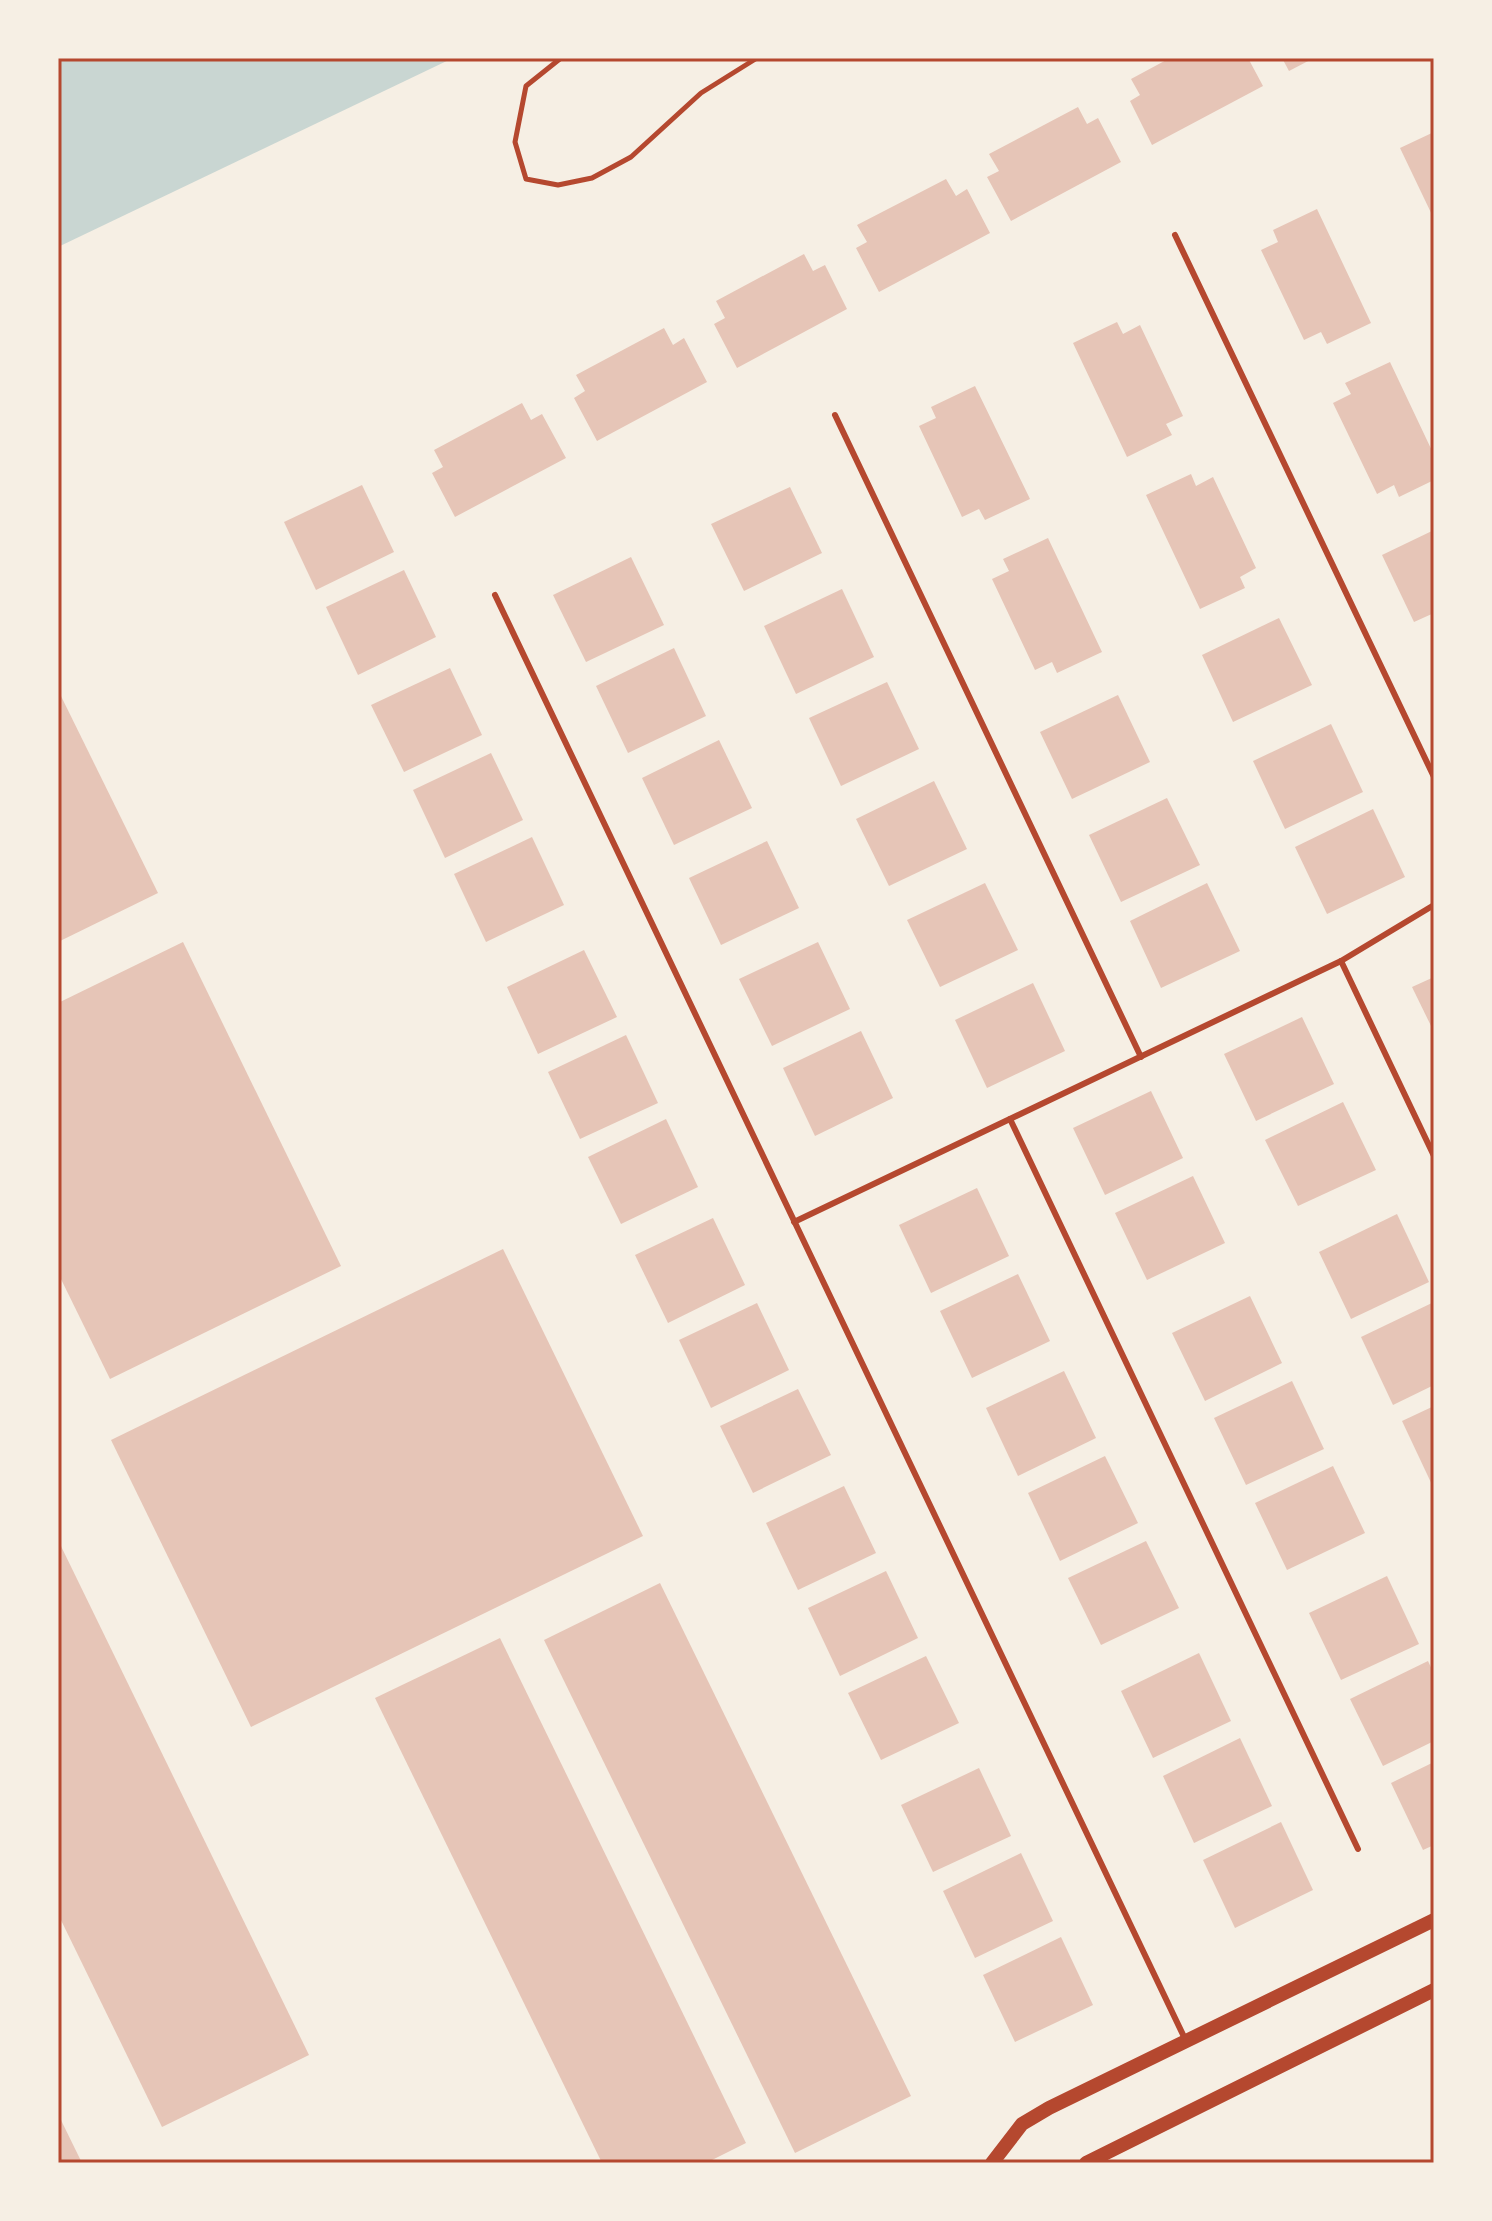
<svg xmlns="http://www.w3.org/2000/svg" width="1492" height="2221" viewBox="0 0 1492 2221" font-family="'Public Sans',sans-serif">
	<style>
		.water { fill: #c9d6d2 }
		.building { fill: #e6c5b7 }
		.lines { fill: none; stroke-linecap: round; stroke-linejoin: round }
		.path { stroke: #b5482f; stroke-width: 5 }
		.service { stroke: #b5482f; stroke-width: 6 }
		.tertiary { stroke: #b5482f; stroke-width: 14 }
		.neatline { fill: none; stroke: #b5482f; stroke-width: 3 }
	</style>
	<rect width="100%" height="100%" fill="#f6efe4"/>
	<polygon class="water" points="58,58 453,58 58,247"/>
	<g class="building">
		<polygon points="1170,58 1248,58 1263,86 1152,145 1130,101 1140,95 1131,79"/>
		<polygon points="1282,58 1314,58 1289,71"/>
		<polygon points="1078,107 1087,124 1098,118 1121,162 1011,221 987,177 999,171 989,154"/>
		<polygon points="1434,132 1434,219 1400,148"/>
		<polygon points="946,179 956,196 967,189 990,233 879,292 856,248 867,242 857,225"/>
		<polygon points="1317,209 1371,323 1327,344 1321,332 1304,340 1261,250 1278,242 1273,230"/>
		<polygon points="804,254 813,271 825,265 847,309 737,368 714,324 725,318 716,301"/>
		<polygon points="1117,322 1123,334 1140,325 1183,416 1166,424 1172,435 1127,457 1073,343"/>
		<polygon points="664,328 673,345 684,338 707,382 597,441 574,398 585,391 576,375"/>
		<polygon points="1390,362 1434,455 1434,480 1399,497 1394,485 1377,494 1333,403 1351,394 1345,383"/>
		<polygon points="975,386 1030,499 985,520 979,509 962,517 919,426 936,418 931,407"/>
		<polygon points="522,403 531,420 542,414 566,458 455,517 432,473 443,467 434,450"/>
		<polygon points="1191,474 1196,486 1213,477 1256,568 1240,577 1245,588 1200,609 1146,495"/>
		<polygon points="362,485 394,552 316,590 284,522"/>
		<polygon points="790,487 822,553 744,591 711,524"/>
		<polygon points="1434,530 1434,613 1414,622 1382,555"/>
		<polygon points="1048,538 1102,652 1057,673 1052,662 1035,670 992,579 1009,571 1003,559"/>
		<polygon points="631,557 664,625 586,662 553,595"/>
		<polygon points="404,570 436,637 358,675 326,607"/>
		<polygon points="842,589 874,657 796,694 764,626"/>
		<polygon points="1279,618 1312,685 1233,722 1202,655"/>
		<polygon points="674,648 706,716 628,753 596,686"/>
		<polygon points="450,668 482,735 404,772 371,705"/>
		<polygon points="887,682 919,749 841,786 809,718"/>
		<polygon points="58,690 158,893 58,942"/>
		<polygon points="1118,695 1150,762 1072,799 1040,732"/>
		<polygon points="1331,724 1363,792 1285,829 1253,761"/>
		<polygon points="719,740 752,808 674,845 642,778"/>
		<polygon points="491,753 523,820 445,858 413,790"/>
		<polygon points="934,781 967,849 889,886 856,819"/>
		<polygon points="1167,798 1200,865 1121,902 1089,835"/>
		<polygon points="1373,809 1405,877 1327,914 1295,847"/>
		<polygon points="532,837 564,905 486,942 454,874"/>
		<polygon points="767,841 799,908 721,945 689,878"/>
		<polygon points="985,883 1018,950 940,987 907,920"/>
		<polygon points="1207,883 1240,951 1161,988 1130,921"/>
		<polygon points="183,942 341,1266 110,1379 58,1273 58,1003"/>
		<polygon points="818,942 850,1009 772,1046 739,979"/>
		<polygon points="584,950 617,1017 538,1054 507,987"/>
		<polygon points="1434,977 1434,1032 1412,987"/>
		<polygon points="1033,983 1065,1051 987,1088 955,1020"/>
		<polygon points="1302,1017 1334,1084 1256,1121 1224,1054"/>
		<polygon points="861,1031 893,1098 815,1136 783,1068"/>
		<polygon points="626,1035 658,1103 580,1139 548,1072"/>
		<polygon points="1151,1091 1183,1158 1105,1195 1073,1128"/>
		<polygon points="1343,1102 1376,1170 1298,1206 1265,1140"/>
		<polygon points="666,1119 698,1187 621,1224 588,1157"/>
		<polygon points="1193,1176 1225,1243 1147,1280 1115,1213"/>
		<polygon points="977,1188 1009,1256 931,1293 899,1225"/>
		<polygon points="1397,1214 1429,1282 1351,1319 1319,1252"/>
		<polygon points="713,1218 745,1285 668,1323 635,1255"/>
		<polygon points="503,1249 643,1536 251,1727 111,1440"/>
		<polygon points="1018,1274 1050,1341 972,1378 940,1311"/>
		<polygon points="1250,1296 1282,1363 1205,1401 1172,1333"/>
		<polygon points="1434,1302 1434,1385 1393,1405 1361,1337"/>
		<polygon points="757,1303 789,1370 711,1408 679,1340"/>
		<polygon points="1064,1371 1096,1438 1018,1476 986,1408"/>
		<polygon points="1292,1381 1324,1449 1246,1485 1214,1418"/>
		<polygon points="798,1389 831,1455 753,1493 720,1426"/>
		<polygon points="1434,1406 1434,1489 1402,1421"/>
		<polygon points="1105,1456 1138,1523 1060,1561 1028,1493"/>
		<polygon points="1333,1466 1365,1533 1287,1570 1255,1503"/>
		<polygon points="844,1486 876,1553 798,1590 766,1523"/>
		<polygon points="58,1540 309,2055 162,2127 58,1914"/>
		<polygon points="1146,1541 1179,1608 1101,1645 1068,1578"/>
		<polygon points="886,1571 918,1638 840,1676 808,1608"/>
		<polygon points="1387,1576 1419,1644 1341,1680 1309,1613"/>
		<polygon points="660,1583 911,2096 795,2153 544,1640"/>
		<polygon points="500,1638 746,2143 706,2163 602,2163 375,1698"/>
		<polygon points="1199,1653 1231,1721 1153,1758 1121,1691"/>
		<polygon points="926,1656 959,1723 881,1760 848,1693"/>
		<polygon points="1428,1661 1434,1674 1434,1741 1383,1766 1350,1699"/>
		<polygon points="1240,1738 1272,1806 1194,1843 1163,1776"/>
		<polygon points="1434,1762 1434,1845 1423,1850 1391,1783"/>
		<polygon points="979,1768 1011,1836 933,1872 901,1805"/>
		<polygon points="1281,1822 1313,1890 1235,1928 1203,1860"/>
		<polygon points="1021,1853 1053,1921 975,1958 943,1891"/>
		<polygon points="1061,1937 1093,2005 1015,2042 983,1975"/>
		<polygon points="58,2114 82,2163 58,2163"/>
	</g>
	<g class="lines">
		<polyline class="path" points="561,58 526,86 515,142 526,179 558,185 592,178 631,157 701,93 757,58"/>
		<g class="service">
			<polyline points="1175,235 1434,777"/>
			<polyline points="835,415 1141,1057"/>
			<polyline points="495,595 1186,2041"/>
			<polyline points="1341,961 1434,1156"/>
			<polyline points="1010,1119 1358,1849"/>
			<polyline points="794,1222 1341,961 1434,905"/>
		</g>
		<g class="tertiary">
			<polyline points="992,2163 1022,2124 1049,2108 1434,1920"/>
			<polyline points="1086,2163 1434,1990"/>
		</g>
	</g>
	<rect width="1492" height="2221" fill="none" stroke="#f6efe4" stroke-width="120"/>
	<rect x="60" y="60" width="1372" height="2101" class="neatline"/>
</svg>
